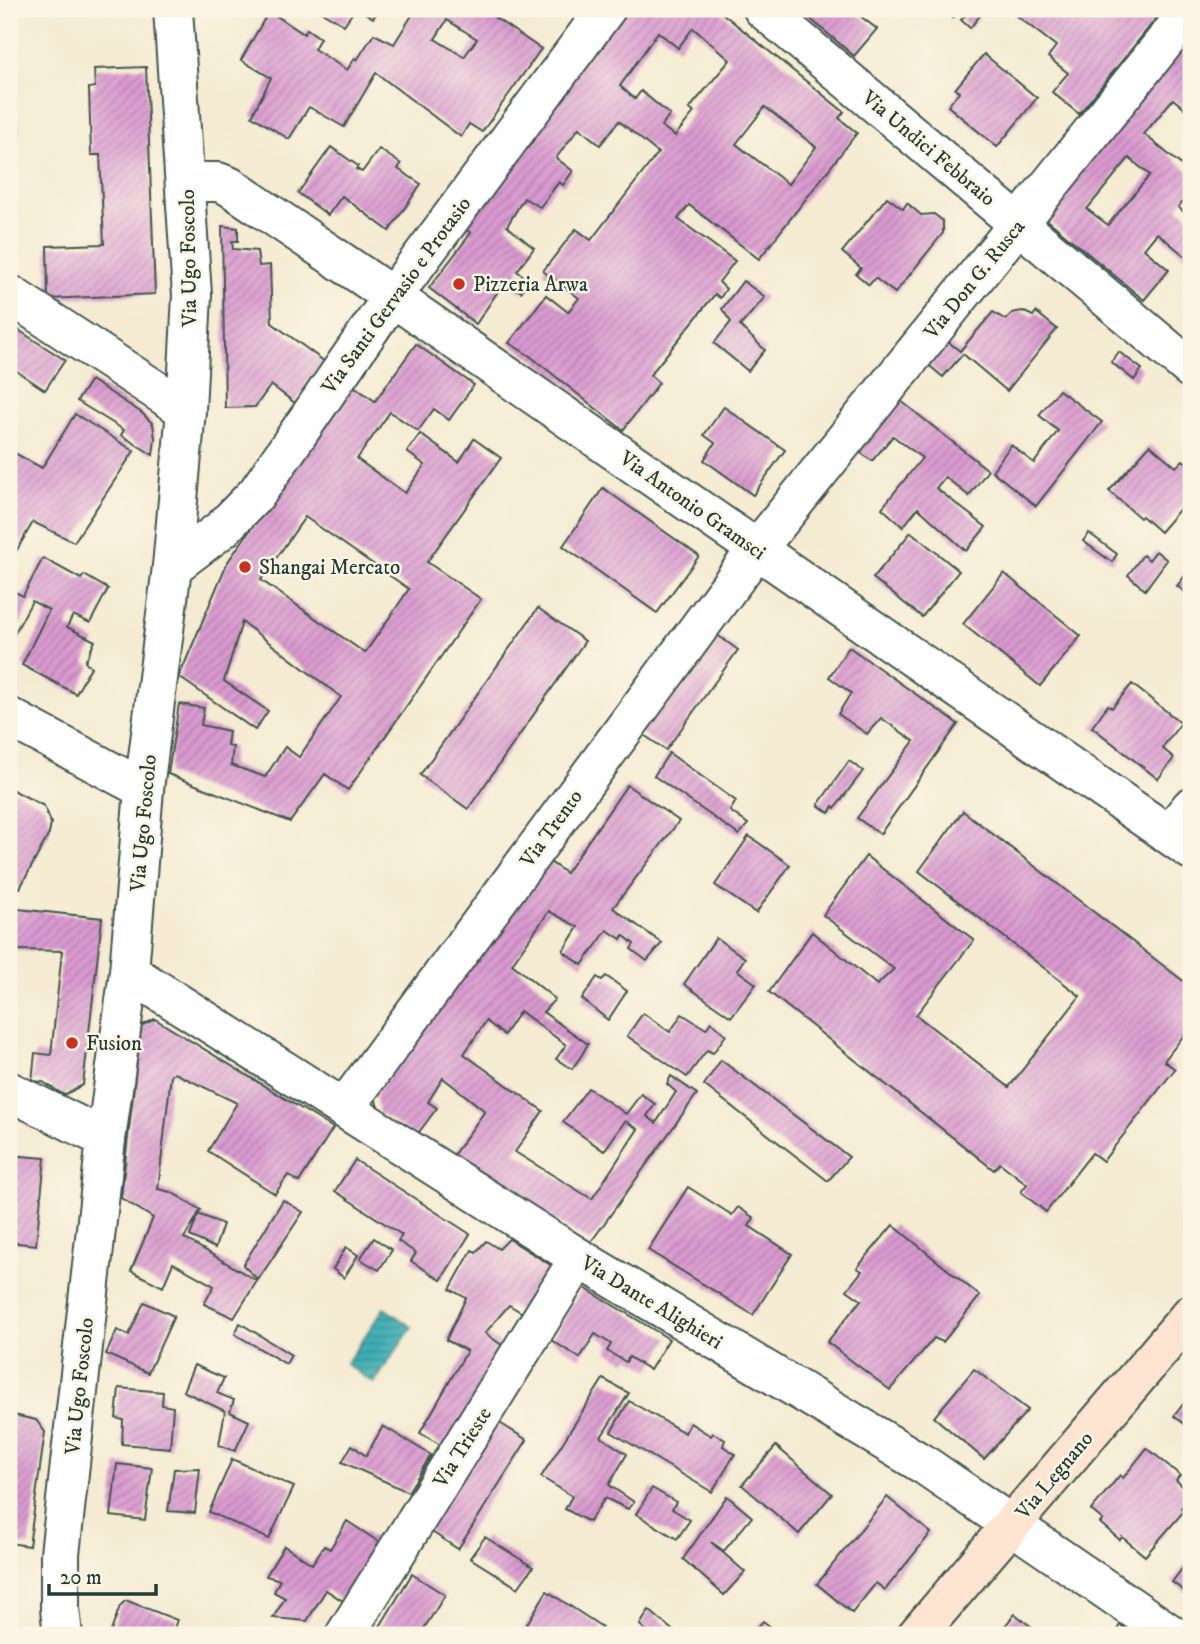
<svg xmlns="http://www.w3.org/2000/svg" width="1200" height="1644" viewBox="0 0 1200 1644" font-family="'IM FELL DW Pica',serif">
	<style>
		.water { fill: url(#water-rules); stroke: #2e7674; stroke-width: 2 }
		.building { fill: url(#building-hatch); fill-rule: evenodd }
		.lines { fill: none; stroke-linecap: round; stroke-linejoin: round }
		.street-casing { stroke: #3f574c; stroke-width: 42 }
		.secondary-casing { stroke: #3f574c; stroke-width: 42 }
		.street { stroke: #fff; stroke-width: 38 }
		.secondary { stroke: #fde4d0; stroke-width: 38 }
		.poi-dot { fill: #c8321e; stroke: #fcf5e5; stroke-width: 2.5 }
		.labels { text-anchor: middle; stroke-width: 5; stroke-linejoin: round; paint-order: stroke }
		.street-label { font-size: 21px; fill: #1f3d34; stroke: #fcf5e5 }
		.poi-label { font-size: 21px; fill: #1f3d34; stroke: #fcf5e5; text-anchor: start }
	</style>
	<defs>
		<pattern id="water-rules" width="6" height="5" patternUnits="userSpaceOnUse" patternTransform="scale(1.75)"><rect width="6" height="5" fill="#3caeb4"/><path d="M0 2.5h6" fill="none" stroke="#328f93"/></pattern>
		<pattern id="building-hatch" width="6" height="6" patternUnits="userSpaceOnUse" patternTransform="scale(1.75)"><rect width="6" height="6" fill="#da9ad0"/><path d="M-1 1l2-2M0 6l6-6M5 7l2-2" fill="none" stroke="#b07faa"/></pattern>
	</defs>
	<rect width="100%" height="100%" fill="#fcf5e5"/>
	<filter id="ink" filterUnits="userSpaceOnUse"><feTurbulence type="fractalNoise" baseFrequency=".0143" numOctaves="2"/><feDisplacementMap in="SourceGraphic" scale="14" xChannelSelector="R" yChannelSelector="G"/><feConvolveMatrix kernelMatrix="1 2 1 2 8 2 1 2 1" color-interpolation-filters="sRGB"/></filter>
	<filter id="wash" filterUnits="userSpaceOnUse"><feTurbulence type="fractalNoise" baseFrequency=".00686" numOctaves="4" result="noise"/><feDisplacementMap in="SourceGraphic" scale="28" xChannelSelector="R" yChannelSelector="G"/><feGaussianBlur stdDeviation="1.57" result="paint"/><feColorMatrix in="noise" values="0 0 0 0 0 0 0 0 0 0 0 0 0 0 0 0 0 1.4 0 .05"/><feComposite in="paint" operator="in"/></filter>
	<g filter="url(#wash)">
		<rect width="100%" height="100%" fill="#f5ebd2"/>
		<polygon class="water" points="384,1308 412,1327 374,1383 346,1364"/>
		<g id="blocks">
			<g class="building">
				<polygon points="317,9 355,9 344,25"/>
				<polygon points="359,9 380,9 373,18"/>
				<path d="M416,9H482L541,49L482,132L469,124L461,137L376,73L344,127L309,107L289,139L252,116L271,78L241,60L269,11L304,34L307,29L320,38L314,49L347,70L355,58L357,60L374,34L394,44ZM447,20L477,39L464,57L435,39Z"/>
				<path d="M617,9H717L844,112L839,118L857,133L759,259L689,205L678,219L735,261L719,282L726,289L720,298L715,294L650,375L659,383L623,430L530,356L509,343L546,295L568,312L579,298L543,271L576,229L591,240L658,153L619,121L600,145L579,128L556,158L573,171L563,185L559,182L540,207L524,198L507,226L534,248L517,271L530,281L521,292L505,281L476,324L429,288L471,233L464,228ZM693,28L730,60L689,109L694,112L675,136L661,126L670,115L641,91L635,99L620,86L658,32L678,48ZM765,107L816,147L788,184L736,144Z"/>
				<polygon points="799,9 851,9 877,29 854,56"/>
				<polygon points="942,9 960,9 953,18"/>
				<polygon points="971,9 985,9 970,28 961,20"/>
				<polygon points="1008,9 1106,10 1164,9 1079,114 1052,92 1068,73 1048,57 1056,46"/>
				<path d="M1191,24V114L1173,99L1144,134L1191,173V192L1178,207L1191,218V261L1157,233L1144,249L1169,270L1144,300L1045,218ZM1129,158L1150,175L1108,225L1087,209Z"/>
				<polygon points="984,54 1037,98 997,147 948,106 959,92 955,89"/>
				<polygon points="146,67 155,294 48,299 47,246 104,244 100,155 91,155 89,88 95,87 94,69"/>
				<polygon points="13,82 19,134 9,134 9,83"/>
				<polygon points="331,147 358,166 356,169 362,172 379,149 401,164 398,169 421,184 389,231 342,196 328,215 298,193"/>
				<polygon points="887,197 903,209 907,203 921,215 934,214 943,221 943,233 895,293 875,278 869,285 856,274 861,268 842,252"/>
				<polygon points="222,226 238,228 238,241 232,241 233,249 257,251 259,266 270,265 272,323 325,362 295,403 271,385 255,407 225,408"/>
				<polygon points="743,281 765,297 740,326 765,350 748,371 714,343 731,322 722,309"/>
				<polygon points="1022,311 1033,316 1036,312 1057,329 1007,391 963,354 943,377 924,361 942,337 960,351 993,312 1006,320 1012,313"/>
				<polygon points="9,324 65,360 45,390 9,366"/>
				<path d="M416,344L474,385L449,420L434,409L418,431L390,412L357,459L405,493L425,465L407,452L420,434L459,462L474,439L501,458L427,562L481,599L348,790L325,774L290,822L168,774L179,704L204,708L201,725L229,731L227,746L233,747L231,765L265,777L285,747L299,757L341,697L242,622L224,681L268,711L255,730L179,677L227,563L352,385L375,401ZM305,517L409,589L365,653L261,580Z"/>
				<polygon points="1119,352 1142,369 1134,380 1111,362"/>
				<polygon points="91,380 142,413 153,424 155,438 153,455 121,435 124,430 77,401"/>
				<polygon points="1059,390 1102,422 1036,506 992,471 1011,445 1034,463 1058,431 1039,415"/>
				<polygon points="896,397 988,470 969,496 945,477 936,488 986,527 966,551 918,508 903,527 882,508 922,458 893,436 872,461 854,448"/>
				<polygon points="724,407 785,450 753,495 704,460 715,443 704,435"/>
				<polygon points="75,414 134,451 74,542 33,522 14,555 9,552 9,450 42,468"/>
				<polygon points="1150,445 1176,467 1183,460 1191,467 1191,496 1160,532 1142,516 1140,518 1109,491"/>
				<polygon points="603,488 699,556 657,613 563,546"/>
				<polygon points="911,532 959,571 922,617 873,578"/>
				<polygon points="1089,533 1117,554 1112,562 1083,541"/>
				<polygon points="1156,551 1167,560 1145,590 1128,575 1143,555 1149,560"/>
				<polygon points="43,558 81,579 84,575 108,589 90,623 73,615 67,627 95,641 85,662 91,667 76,694 22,665 49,610 32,601 12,638 9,637 9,589 23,596"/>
				<polygon points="1191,568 1191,596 1177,586"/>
				<polygon points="1004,573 1081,636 1040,686 963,624"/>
				<polygon points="538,608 585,641 468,809 420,775"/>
				<polygon points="709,629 738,650 666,750 638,731"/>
				<polygon points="849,647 958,724 880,834 857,818 914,741 881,718 867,734 838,714 851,693 829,677"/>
				<polygon points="1132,684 1181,723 1162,748 1174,758 1158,779 1092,727 1108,705 1112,708"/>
				<polygon points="669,753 736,801 730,811 748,824 739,835 654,776"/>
				<polygon points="849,761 863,771 835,808 833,806 829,813 818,805"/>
				<polygon points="627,785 679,821 613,908 662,943 647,961 631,949 634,944 623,935 621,939 607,930 582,965 563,951 578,927 549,911 512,964 555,999 543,1012 588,1044 581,1056 572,1069 556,1059 566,1045 520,1011 504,1035 486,1021 464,1054 543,1111 515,1152 592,1199 638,1129 625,1121 604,1151 563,1122 588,1088 626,1114 641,1094 655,1104 647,1116 656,1123 676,1092 667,1084 671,1076 697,1094 591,1242 452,1157 485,1111 443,1078 428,1102 437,1108 416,1136 379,1113 375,1096 544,858 566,873"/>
				<polygon points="9,788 44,806 51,823 49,834 20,888 9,881"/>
				<polygon points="963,811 1191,987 1191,1026 1164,1061 1175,1069 1103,1161 1092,1153 1046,1212 1021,1192 1027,1184 1000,1163 994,1170 769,992 812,932 877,985 894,969 823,915 866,856 974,940 916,1015 1009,1087 1080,996 919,871"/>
				<polygon points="749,836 790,865 756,913 715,885"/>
				<polygon points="9,904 18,909 102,918 83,1085 64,1095 43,1082 32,1081 35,1053 51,1055 62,951 19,950 9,945"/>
				<polygon points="716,938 745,958 737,970 756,984 731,1017 684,984"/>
				<polygon points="606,976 627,991 608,1020 582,999 597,977 602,980"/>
				<polygon points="643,1013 670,1032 682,1014 706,1029 711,1022 726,1035 713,1053 707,1050 687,1077 627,1036"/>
				<polygon points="155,1019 333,1128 299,1182 288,1175 275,1194 208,1151 237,1103 175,1073 171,1075 158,1189 171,1192 201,1210 198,1214 223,1224 215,1248 190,1236 198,1215 184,1238 257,1281 234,1318 204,1304 214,1286 173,1263 163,1287 131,1271 153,1218 121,1198 141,1026"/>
				<polygon points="721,1060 849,1157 828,1181 704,1085"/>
				<polygon points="9,1155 45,1158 36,1245 9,1242"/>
				<polygon points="355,1160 470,1234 441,1280 411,1261 416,1253 398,1241 402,1235 335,1191"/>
				<polygon points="688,1187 732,1215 738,1207 754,1218 749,1226 792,1254 753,1315 648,1250"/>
				<polygon points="283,1200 303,1212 258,1280 243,1265"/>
				<polygon points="893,1225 980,1296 943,1342 934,1338 890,1390 827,1342 861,1300 847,1290 862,1271 857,1268"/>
				<polygon points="374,1238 392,1250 379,1270 360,1259"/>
				<polygon points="509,1239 560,1271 529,1317 509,1305 485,1333 506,1348 446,1448 420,1433 467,1351 446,1340 466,1298 450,1289 472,1250 476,1252 486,1241 499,1249"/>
				<polygon points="346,1247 358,1255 344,1278 333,1269"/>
				<polygon points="583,1287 669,1339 650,1370 629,1357 626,1362 607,1351 611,1344 595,1334 580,1358 551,1340"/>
				<polygon points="144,1302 174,1316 148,1373 106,1354 117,1330 129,1335"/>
				<polygon points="240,1323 291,1355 286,1364 235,1334"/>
				<polygon points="194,1365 224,1378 217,1393 234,1400 230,1412 249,1421 235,1451 219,1445 225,1411 183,1391"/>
				<polygon points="974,1369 1028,1410 984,1459 934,1417"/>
				<polygon points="603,1379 629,1393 601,1437 627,1454 609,1485 634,1502 628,1509 605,1498 589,1522 565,1509 572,1496 541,1477"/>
				<polygon points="119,1388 163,1392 162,1405 173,1407 170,1448 122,1444 123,1420 116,1418"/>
				<polygon points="1191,1394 1191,1429 1174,1416"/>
				<polygon points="629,1401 685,1433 690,1423 711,1436 713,1433 725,1440 723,1446 735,1454 712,1492 611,1432"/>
				<polygon points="9,1414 36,1420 45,1432 29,1546 9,1543"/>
				<polygon points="498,1422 527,1440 458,1549 429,1530"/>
				<polygon points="383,1426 431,1455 408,1492 342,1462 352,1445 366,1456"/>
				<polygon points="776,1446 832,1494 799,1534 742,1485"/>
				<polygon points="1147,1448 1180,1475 1176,1480 1191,1495 1181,1508 1184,1511 1145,1556 1122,1537 1120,1540 1100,1523 1103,1520 1091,1510 1120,1475 1123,1478"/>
				<polygon points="232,1459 294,1487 269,1539 209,1512"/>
				<polygon points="117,1464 152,1468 145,1520 111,1516"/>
				<polygon points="200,1468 195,1513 168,1511 174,1469"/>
				<polygon points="652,1488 676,1502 672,1509 690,1520 677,1539 636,1514"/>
				<polygon points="727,1496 752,1517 724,1551 711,1542 745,1572 724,1595 683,1559"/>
				<polygon points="887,1497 931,1533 885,1590 876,1583 852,1613 817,1584"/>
				<polygon points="347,1521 388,1548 352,1607 326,1590 307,1621 273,1618 285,1598 274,1592 280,1580 266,1576 284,1546 312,1564 324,1546 330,1549"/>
				<polygon points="485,1537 533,1567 518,1588 470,1558"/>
				<polygon points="1191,1557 1191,1596 1172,1582"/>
				<polygon points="412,1574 445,1595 420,1635 362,1635 366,1629 376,1633"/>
				<polygon points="547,1591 602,1627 597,1635 527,1635 522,1632"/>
				<polygon points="125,1601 128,1601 177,1620 172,1635 110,1634 120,1606"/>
				<polygon points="649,1610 678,1635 651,1635 640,1625"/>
				<polygon points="1015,1614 1042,1635 997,1635"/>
				<polygon points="763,1621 781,1635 751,1635"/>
				<polygon points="1120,1625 1136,1635 1114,1635"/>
			</g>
		</g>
	</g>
	<g filter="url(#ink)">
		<use href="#blocks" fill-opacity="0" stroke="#3f574c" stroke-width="2"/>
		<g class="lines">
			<defs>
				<g id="street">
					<polyline points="763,9 1191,369"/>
					<polyline points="186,182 218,182 229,186 361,275 1191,850"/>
					<polyline points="9,294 186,410"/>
					<polyline points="172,567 222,529 257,493 392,297 606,9"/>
					<polyline points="9,717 144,789"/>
					<polyline points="1169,834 1191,807"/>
					<polyline points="129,972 579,1258 926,1466 1172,1635"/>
					<polyline points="9,1091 106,1139"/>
					<polyline points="345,1107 757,549 1191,9"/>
					<polyline points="63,1635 60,1609 60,1554 106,1139 129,972 144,789 172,567 186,410 192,295 173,9"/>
					<polyline points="345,1635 579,1258"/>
				</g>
				<polyline id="secondary" points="917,1635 1191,1314"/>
			</defs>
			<use href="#street" class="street-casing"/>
			<use href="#secondary" class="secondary-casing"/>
			<use href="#street" class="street"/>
			<use href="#secondary" class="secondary"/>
		</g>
	</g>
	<g class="poi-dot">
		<circle cx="459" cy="284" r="7"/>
		<circle cx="245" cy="567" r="7"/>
		<circle cx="72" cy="1043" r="7"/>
	</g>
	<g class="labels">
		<g class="street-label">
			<text transform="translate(929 148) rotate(40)" y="7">Via Undici Febbraio</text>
			<text transform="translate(188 258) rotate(-91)" y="7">Via Ugo Foscolo</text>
			<text transform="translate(974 279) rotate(-51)" y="7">Via Don G. Rusca</text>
			<text transform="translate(396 295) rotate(-54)" y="7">Via Santi Gervasio e Protasio</text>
			<text transform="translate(693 505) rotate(35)" y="7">Via Antonio Gramsci</text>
			<text transform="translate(143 823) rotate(-85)" y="7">Via Ugo Foscolo</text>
			<text transform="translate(551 828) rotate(-54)" y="7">Via Trento</text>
			<text transform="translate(652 1302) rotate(31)" y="7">Via Dante Alighieri</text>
			<text transform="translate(79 1386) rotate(-84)" y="7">Via Ugo Foscolo</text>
			<text transform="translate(462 1447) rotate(-58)" y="7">Via Trieste</text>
			<text transform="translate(1054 1475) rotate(-50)" y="7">Via Legnano</text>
		</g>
		<g class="poi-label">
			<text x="473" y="291">Pizzeria Arwa</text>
			<text x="259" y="574">Shangai Mercato</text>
			<text x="86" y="1050">Fusion</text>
		</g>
	</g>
	<rect width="1200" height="1644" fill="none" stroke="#fcf5e5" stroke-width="35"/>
	<path d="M49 1584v10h107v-10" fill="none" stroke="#1f3d34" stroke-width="3.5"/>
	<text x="60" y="1584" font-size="21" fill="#1f3d34" stroke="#fcf5e5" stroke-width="5" paint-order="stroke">20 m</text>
</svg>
